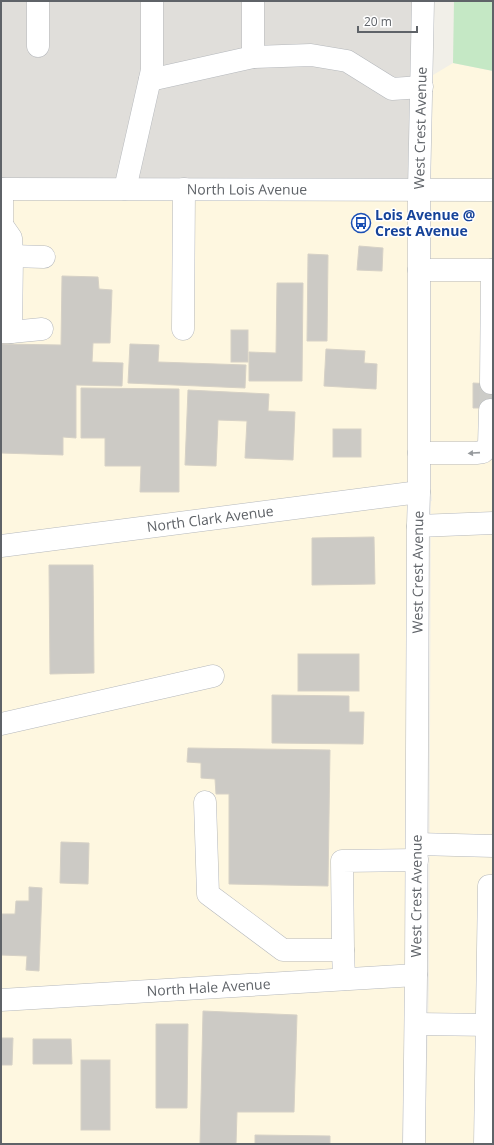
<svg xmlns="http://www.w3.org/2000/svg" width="494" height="1145" viewBox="0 0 494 1145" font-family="'Open Sans',sans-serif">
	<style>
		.commercial { fill: #fef7e0 }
		.industrial { fill: #e0deda }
		.green { fill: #c5e8c5 }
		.building { fill: #cccac5; stroke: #d6d1c6 }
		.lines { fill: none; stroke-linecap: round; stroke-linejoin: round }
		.minor-tunnel { stroke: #ccccc8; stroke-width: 22; stroke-dasharray: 22 11; stroke-linecap: butt }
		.minor-casing { stroke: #b5b8bc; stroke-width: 23 }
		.minor { stroke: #fff; stroke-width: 22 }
		.oneway { fill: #979a9d }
		.labels { text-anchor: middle; stroke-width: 3; stroke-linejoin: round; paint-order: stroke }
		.street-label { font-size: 14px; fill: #5f6368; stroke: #fff }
		.transit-label { font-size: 14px; font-weight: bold; fill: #164399; stroke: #fff; text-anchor: start }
	</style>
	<rect width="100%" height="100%" fill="#f1efe8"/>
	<g class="commercial">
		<polygon points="453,63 493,71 493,180 431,180 433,75"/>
		<polygon points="1,199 408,200 408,484 1,536"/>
		<polygon points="431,200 493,200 493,1144 425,1144 429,984 431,501 432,501 431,491"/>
		<polygon points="408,504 405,965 1,990 1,556"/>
		<polygon points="405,986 402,1144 1,1144 1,1010"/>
	</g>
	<polygon class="industrial" points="1,1 412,1 408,180 1,178"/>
	<polygon class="green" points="454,1 493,1 493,71 453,63"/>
	<g class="building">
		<polygon points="359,246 383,248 382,271 357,270"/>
		<polygon points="308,254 328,255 327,341 307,341"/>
		<polygon points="62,276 98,277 99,289 112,290 110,343 93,343 92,362 123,363 122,386 76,385 76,438 63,437 63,455 1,453 1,344 61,345"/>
		<polygon points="277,283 303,283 302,381 249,381 249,352 276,353"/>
		<rect x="231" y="330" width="17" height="32"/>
		<polygon points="130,344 159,345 158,362 246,365 245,388 128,383"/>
		<polygon points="326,349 365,351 364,363 377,364 376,389 324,386"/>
		<polygon points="473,383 493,384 493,408 473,408"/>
		<polygon points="81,388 179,389 179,492 140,492 141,466 105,466 105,438 81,438"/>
		<polygon points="188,390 269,394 268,411 295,412 293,460 245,458 247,421 218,420 216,466 185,465"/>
		<rect x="333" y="429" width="28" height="28"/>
		<polygon points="374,537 375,584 312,585 312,538"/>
		<polygon points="49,565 93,565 94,673 50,674"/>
		<rect x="298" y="654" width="61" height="37"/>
		<polygon points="272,695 349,696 349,712 364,712 363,744 272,743"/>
		<polygon points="188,748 330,750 328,886 229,884 229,794 216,794 215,779 201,778 201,763 187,762"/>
		<polygon points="61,842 89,843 88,884 60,883"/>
		<polygon points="29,887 42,888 39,971 26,970 27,956 1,955 2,914 15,914 16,901 29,901"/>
		<polygon points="203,1011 297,1015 294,1112 237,1112 236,1144 200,1144"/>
		<polygon points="156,1024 188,1024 187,1108 156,1108"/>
		<polygon points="1,1038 13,1038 12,1065 1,1065"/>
		<polygon points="33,1039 71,1039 72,1064 33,1064"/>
		<rect x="81" y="1060" width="29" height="70"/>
		<polygon points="255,1135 330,1136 330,1144 255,1144"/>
	</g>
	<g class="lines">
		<polyline class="minor-tunnel" points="490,410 491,383"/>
		<defs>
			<g id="minor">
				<polyline points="38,1 38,46"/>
				<polyline points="253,57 253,1"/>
				<polyline points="150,80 253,57 311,55 347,61 392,89 422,87"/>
				<path id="s1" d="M1,189L493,190"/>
				<polyline points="125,189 152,70 152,1"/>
				<polyline points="1,226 2,225 2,189"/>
				<polyline points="12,256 44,257"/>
				<polyline points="419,270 493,270"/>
				<polyline points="183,329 184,189"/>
				<polyline points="1,332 11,332 12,256 11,238 2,225"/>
				<polyline points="11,332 42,329"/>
				<polyline points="491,383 492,270"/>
				<polyline points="419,453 476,453 483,452 489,445 490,410"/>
				<polyline points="418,526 493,523"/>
				<path id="s2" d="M1,546L419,492"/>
				<polyline points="1,724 213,676"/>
				<polyline points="205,802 208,894 283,950 343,950 344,979"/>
				<polyline points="417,844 493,846"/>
				<polyline points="343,950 342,861 417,860"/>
				<path id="s3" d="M1,1000L416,975"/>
				<polyline points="416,1024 493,1025"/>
				<path id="s4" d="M414,1144L416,975L418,526L419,492V190L423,1"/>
				<polyline points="485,1144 489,886 493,886"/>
			</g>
		</defs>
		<use href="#minor" class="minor-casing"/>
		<use href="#minor" class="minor"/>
	</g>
	<defs><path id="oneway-solid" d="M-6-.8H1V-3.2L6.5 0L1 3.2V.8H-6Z"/></defs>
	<use class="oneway" href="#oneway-solid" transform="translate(474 453) rotate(176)"/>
	<defs>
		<symbol id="bus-ring" viewBox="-11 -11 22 22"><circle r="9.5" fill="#fff" stroke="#1a4fb4" stroke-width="1.5"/><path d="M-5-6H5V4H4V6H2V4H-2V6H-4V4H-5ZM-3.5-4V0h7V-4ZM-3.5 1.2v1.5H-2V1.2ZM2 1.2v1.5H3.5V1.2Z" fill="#1a4fb4"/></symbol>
	</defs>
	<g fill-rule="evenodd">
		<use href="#bus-ring" x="350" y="212" width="22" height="22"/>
	</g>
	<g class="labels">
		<g class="street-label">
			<text dy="5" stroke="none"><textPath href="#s4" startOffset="1016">West Crest Avenue</textPath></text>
			<text dy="5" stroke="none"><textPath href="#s1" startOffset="246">North Lois Avenue</textPath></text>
			<text dy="5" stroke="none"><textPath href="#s2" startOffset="211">North Clark Avenue</textPath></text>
			<text dy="5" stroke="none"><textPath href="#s4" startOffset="572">West Crest Avenue</textPath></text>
			<text dy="5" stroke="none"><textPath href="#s4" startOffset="248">West Crest Avenue</textPath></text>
			<text dy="5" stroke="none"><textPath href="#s3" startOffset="208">North Hale Avenue</textPath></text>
		</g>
		<g class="transit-label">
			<text x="375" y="220">Lois Avenue @<tspan x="375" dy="16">Crest Avenue</tspan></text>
		</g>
	</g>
	<rect width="494" height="1145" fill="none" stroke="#5f6368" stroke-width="4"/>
	<path d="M358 26v6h59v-6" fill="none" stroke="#5f6368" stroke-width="2"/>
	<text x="364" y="26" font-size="12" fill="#5f6368" stroke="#ffffff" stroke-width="3" paint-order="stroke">20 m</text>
</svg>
